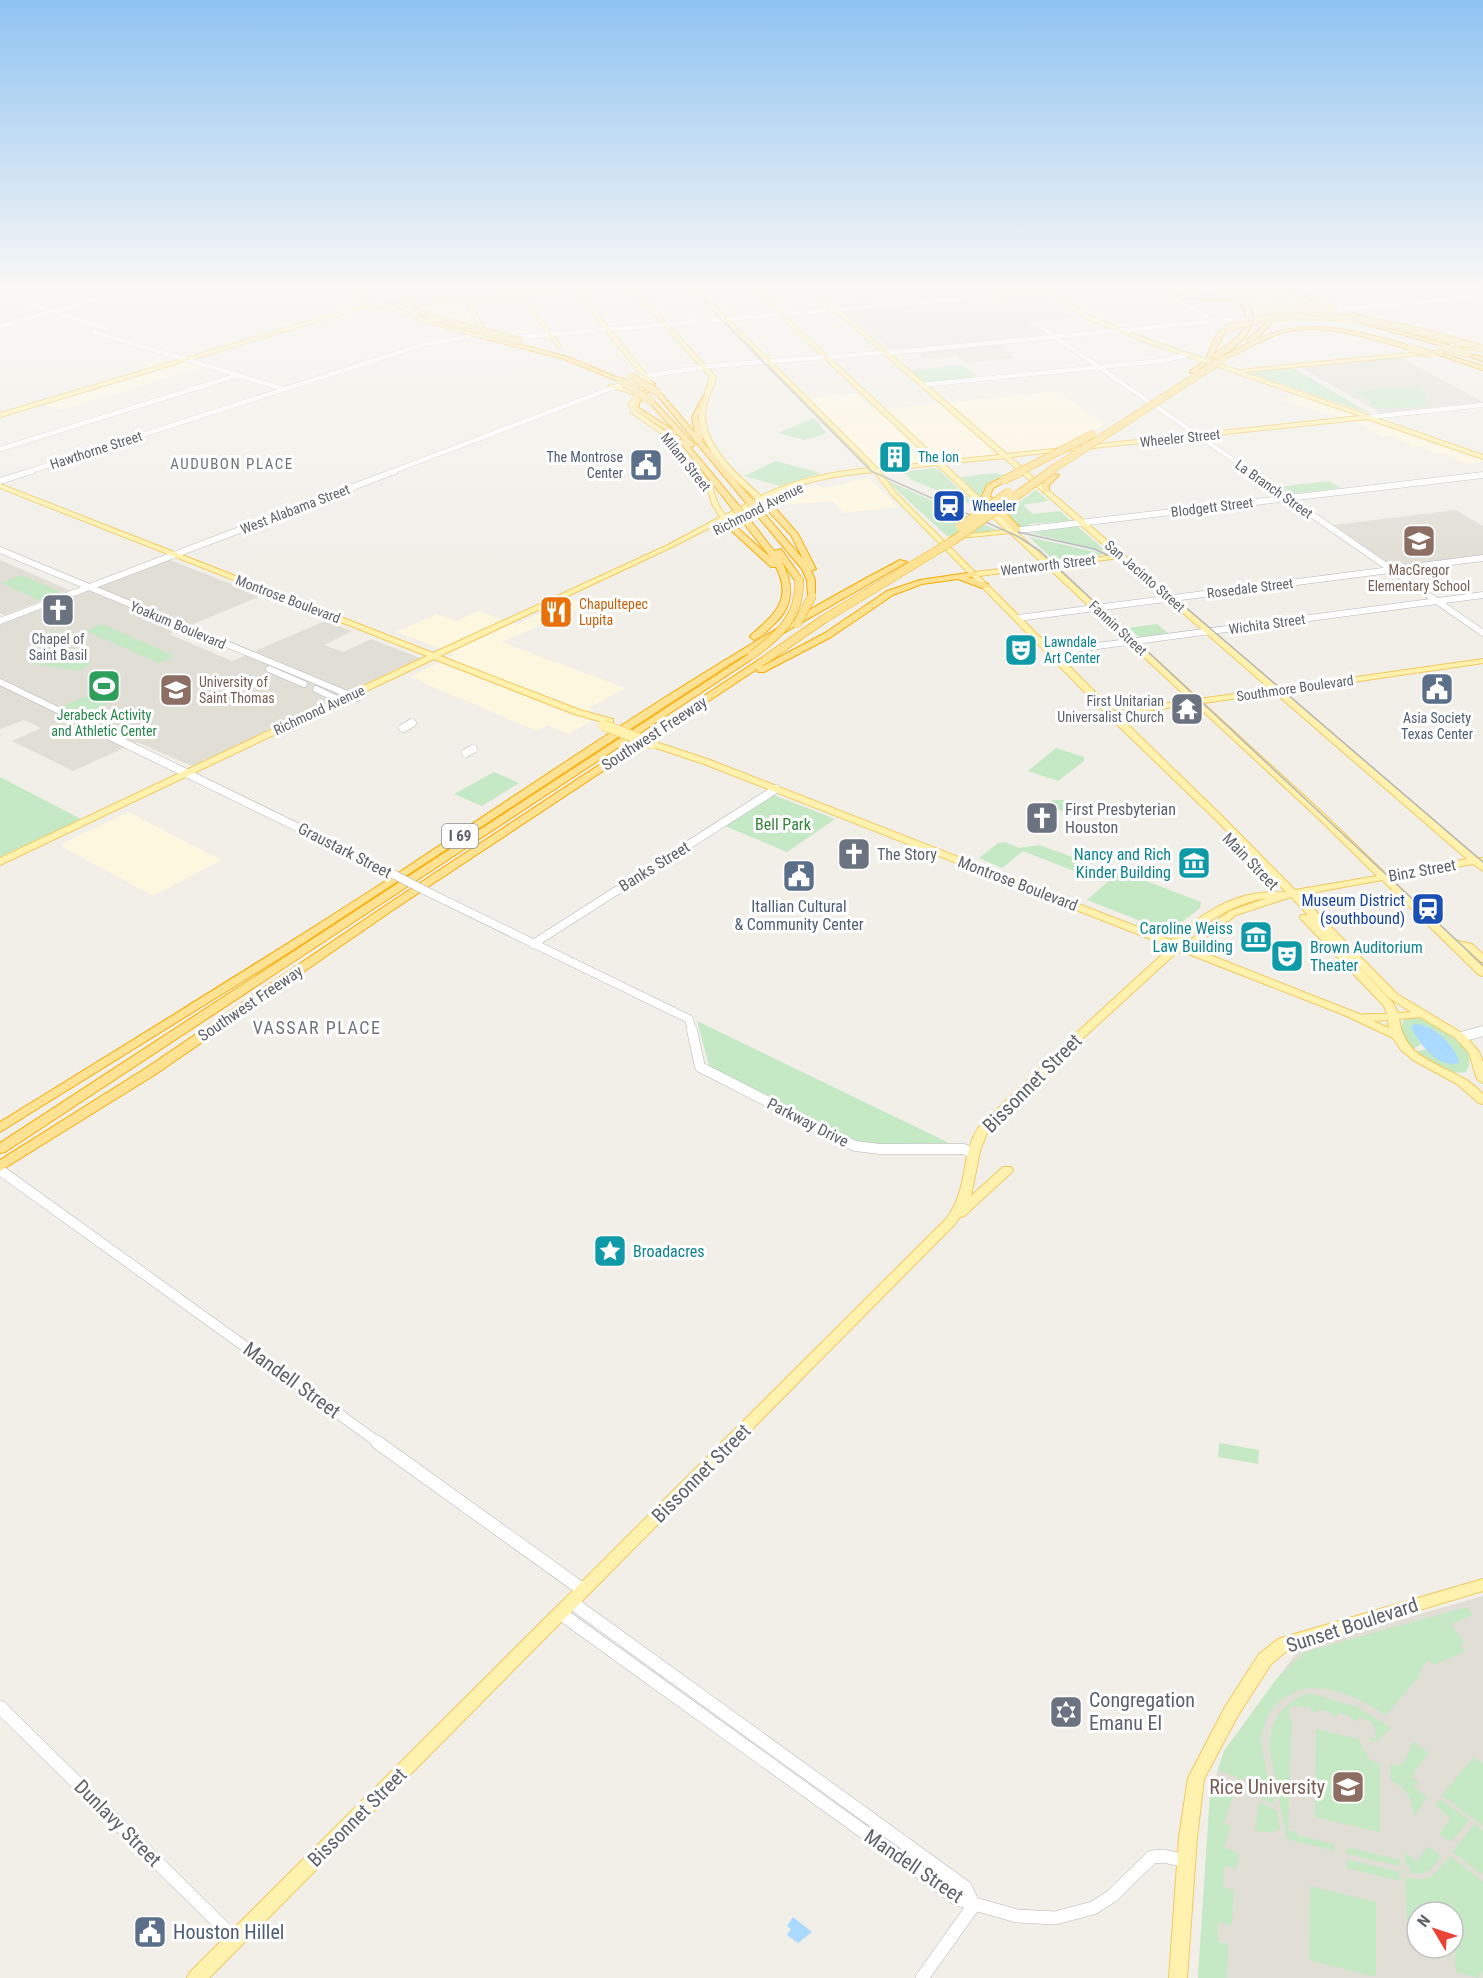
<svg xmlns="http://www.w3.org/2000/svg" width="1483" height="1978" viewBox="0 0 1483 1978" font-family="'Roboto Condensed',sans-serif">
	<style>
		.commercial { fill: #fef7e0 }
		.education { fill: #e1ded6; fill-rule: evenodd }
		.green { fill: #c5e8c5 }
		.water { fill: #aadaff }
		.lines { fill: none; stroke-linecap: round; stroke-linejoin: round }
		.minor-far4-casing { stroke: #b5b8bc; stroke-width: 5 }
		.minor-far3-casing { stroke: #b5b8bc; stroke-width: 7 }
		.minor-far2-casing { stroke: #b5b8bc; stroke-width: 9 }
		.minor-far1-casing { stroke: #b5b8bc; stroke-width: 11 }
		.minor-casing { stroke: #b5b8bc; stroke-width: 14 }
		.major-casing { stroke: #f2c960; stroke-width: 2 }
		.highway-casing { stroke: #f9ab00; stroke-width: 2 }
		.minor-far4 { stroke: #fff; stroke-width: 4.5 }
		.minor-far3 { stroke: #fff; stroke-width: 6 }
		.minor-far2 { stroke: #fff; stroke-width: 8 }
		.minor-far1 { stroke: #fff; stroke-width: 10 }
		.minor { stroke: #fff; stroke-width: 13 }
		.major { fill: #fff2af; fill-rule: evenodd }
		.highway { fill: #fde293; fill-rule: evenodd }
		.tram { stroke: #b6b7b8; stroke-width: 1.5 }
		.minor-bridge-far1-casing { stroke: #b5b8bc; stroke-width: 5; stroke-linecap: butt }
		.minor-bridge-casing { stroke: #b5b8bc; stroke-width: 9; stroke-linecap: butt }
		.major-bridge-casing { stroke: #f2c960; stroke-width: 11; stroke-linecap: butt }
		.highway-bridge-far1-casing { stroke: #f9ab00; stroke-width: 8; stroke-linecap: butt }
		.highway-bridge-casing { stroke: #f9ab00; stroke-width: 9; stroke-linecap: butt }
		.minor-bridge-far1 { stroke: #fff; stroke-width: 4.5 }
		.minor-bridge { stroke: #fff; stroke-width: 8 }
		.major-bridge { stroke: #fff2af; stroke-width: 10 }
		.highway-bridge-far1 { stroke: #fde293; stroke-width: 7 }
		.highway-bridge { stroke: #fde293; stroke-width: 8 }
		.labels { text-anchor: middle; stroke-width: 6; stroke-linejoin: round; paint-order: stroke }
		.far-street-label { font-size: 14px; fill: #5f6368; stroke: #fff }
		.far-service-label { font-size: 14px; fill: #4e5e75; stroke: #fff; text-anchor: end }
		.far-culture-label { font-size: 14px; fill: #0d838f; stroke: #fff; text-anchor: start }
		.far-transit-label { font-size: 14px; fill: #164399; stroke: #fff; text-anchor: start }
		.far-education-label { font-size: 14px; fill: #785e54; stroke: #fff }
		.far-food-label { font-size: 14px; fill: #c56008; stroke: #fff; text-anchor: start }
		.far-worship-label { font-size: 14px; fill: #5b616d; stroke: #fff }
		.far-leisure-label { font-size: 14px; fill: #27864d; stroke: #fff }
		.far-neighbourhood-label { font-size: 15px; letter-spacing: 1.5px; fill: #70757a; stroke: #fff }
		.shield { fill: #fff; stroke: #8f9295; stroke-width: 1.5 }
		.shield-label { font-size: 15px; font-weight: bold; fill: #5f6368 }
		.street-label { font-size: 16px; fill: #5f6368; stroke: #fff }
		.worship-label { font-size: 16px; fill: #5b616d; stroke: #fff; text-anchor: start }
		.park-label { font-size: 16px; fill: #348238; stroke: #fff }
		.culture-label { font-size: 16px; fill: #0d838f; stroke: #fff; text-anchor: end }
		.transit-label { font-size: 16px; fill: #164399; stroke: #fff; text-anchor: end }
		.service-label { font-size: 16px; fill: #4e5e75; stroke: #fff }
		.neighbourhood-label { font-size: 18px; letter-spacing: 1.5px; fill: #70757a; stroke: #fff }
		.near-street-label { font-size: 20px; fill: #5f6368; stroke: #fff }
		.near-worship-label { font-size: 20px; fill: #5b616d; stroke: #fff; text-anchor: start }
		.near-education-label { font-size: 20px; fill: #785e54; stroke: #fff; text-anchor: end }
		.near-service-label { font-size: 20px; fill: #4e5e75; stroke: #fff; text-anchor: start }
	</style>
	<rect width="100%" height="100%" fill="#f1efe8"/>
	<g class="commercial">
		<polygon points="462,301 477,326 468,327 427,315 416,305"/>
		<polygon points="157,359 178,364 187,362 203,367 61,410 46,405 161,370 142,363"/>
		<polygon points="1059,391 1105,425 1060,449 878,468 809,398 856,393 874,410"/>
		<polygon points="1299,395 1483,459 1483,462 1465,464 1444,453 1435,454 1422,446 1412,447 1393,436 1383,437 1356,422 1280,400"/>
		<polygon points="869,478 898,507 843,513 833,501 781,505 779,501 806,487 819,485 822,488"/>
		<polygon points="571,599 588,605 501,642 625,688 591,707 590,722 569,734 547,725 536,731 410,677 456,654 396,632 437,614 457,621 478,611 516,625"/>
		<polygon points="128,812 222,860 153,896 63,847 62,844"/>
	</g>
	<g class="education">
		<polygon points="1044,294 1079,317 1027,322 1045,336 993,342 1015,358 965,363 956,356 924,359 910,348 890,349 844,312"/>
		<polygon points="870,295 882,304 840,308 830,299"/>
		<polygon points="1400,357 1483,402 1381,413 1298,366"/>
		<polygon points="1456,510 1483,526 1483,556 1393,567 1334,525"/>
		<polygon points="0,560 69,590 4,615 0,613"/>
		<polygon points="170,560 261,596 169,634 232,661 325,621 352,631 324,645 343,652 371,639 420,658 192,766 137,742 73,771 12,741 41,728 24,720 0,729 0,625"/>
		<path d="M1483,1596V1978H1198L1210,1796L1224,1751L1300,1648ZM1417,1912H1453V1948H1417Z"/>
	</g>
	<g class="green">
		<polygon points="962,365 978,378 926,383 911,370"/>
		<polygon points="1288,367 1293,368 1371,414 1247,372"/>
		<polygon points="1417,387 1425,393 1427,406 1380,409 1353,390"/>
		<polygon points="814,418 826,433 805,440 778,433"/>
		<polygon points="776,461 820,473 780,486 744,476"/>
		<polygon points="934,468 938,469 978,507 912,480 903,472"/>
		<polygon points="994,473 1005,475 987,483 990,484 982,495 985,502 960,477"/>
		<polygon points="886,480 997,530 947,536"/>
		<polygon points="1329,481 1340,488 1289,494 1277,487"/>
		<polygon points="1036,490 1049,501 1023,505 1033,514 1060,511 1071,521 1029,524 1030,527 1021,528 1003,513"/>
		<polygon points="1077,526 1107,552 1031,533"/>
		<polygon points="1029,537 1105,554 1056,562"/>
		<polygon points="22,575 60,592 39,600 1,583"/>
		<polygon points="102,624 175,656 159,663 86,631"/>
		<polygon points="1157,624 1168,633 1139,637 1128,628"/>
		<polygon points="51,651 76,654 91,663 80,671 34,664"/>
		<polygon points="89,695 108,704 82,715 63,706"/>
		<polygon points="1056,748 1084,757 1084,761 1058,781 1028,771"/>
		<polygon points="494,772 519,783 482,806 454,794"/>
		<polygon points="0,777 81,819 0,857"/>
		<polygon points="774,795 835,819 787,852 725,826"/>
		<polygon points="1053,800 1069,800 1088,806 1075,816 1051,807 1049,803"/>
		<polygon points="1005,842 1019,848 1039,845 1089,863 1082,871 1104,880 1102,882 1023,851 1002,868 979,858 998,843"/>
		<polygon points="1120,871 1201,902 1200,908 1169,932 1087,900"/>
		<path d="M1416,1017C1434,1022 1483,1048 1466,1072C1448,1076 1430,1062 1415,1052L1426,1049L1437,1058L1459,1061L1448,1043L1422,1025L1411,1027L1421,1044L1413,1049C1406,1040 1397,1029 1405,1018Z"/>
		<polygon points="697,1021 949,1143 867,1144 857,1142 714,1069 709,1065"/>
		<polygon points="1219,1443 1259,1450 1258,1464 1218,1457"/>
		<path d="M1467,1607L1473,1615L1451,1624L1464,1642L1460,1645L1465,1651L1435,1665L1428,1660L1419,1672L1421,1674L1386,1715C1353,1694 1306,1671 1275,1706C1267,1714 1261,1729 1261,1740C1262,1756 1268,1773 1271,1790L1218,1770L1224,1751L1277,1678L1305,1652Z"/>
		<path d="M1309,1693L1357,1707L1391,1728L1377,1741H1370V1737L1376,1738C1375,1723 1373,1721 1358,1717V1721L1352,1720L1351,1716L1338,1713V1717L1331,1715V1712L1319,1709V1713L1311,1711V1707L1290,1706V1719L1292,1720L1288,1830L1297,1832V1835L1334,1844L1335,1851L1287,1839L1270,1750C1267,1723 1284,1701 1309,1693Z"/>
		<polygon points="1316,1729 1358,1739 1369,1759 1380,1764 1380,1832 1315,1817"/>
		<path d="M1413,1741L1429,1753L1411,1776L1418,1782L1414,1787L1427,1797L1413,1818C1413,1800 1408,1788 1391,1781L1390,1766C1409,1766 1407,1754 1413,1741Z"/>
		<polygon points="1474,1757 1483,1764 1483,1826 1442,1795"/>
		<polygon points="1216,1778 1271,1795 1275,1804 1261,1799 1261,1795 1237,1784 1224,1823 1231,1826 1224,1847 1239,1854 1236,1869 1224,1866 1223,1887 1234,1890 1232,1925 1218,1922 1218,1942 1228,1944 1227,1978 1198,1978 1210,1796"/>
		<polygon points="1440,1799 1469,1820 1451,1842 1439,1834 1451,1818 1435,1805"/>
		<polygon points="1259,1802 1277,1811 1280,1830 1274,1829 1274,1833 1255,1831"/>
		<polygon points="1474,1824 1483,1831 1483,1875 1453,1852"/>
		<path d="M1429,1846L1441,1856C1431,1869 1427,1876 1410,1873L1409,1866L1405,1865V1852L1417,1862Z"/>
		<polygon points="1347,1847 1400,1860 1400,1866 1346,1854"/>
		<path d="M1450,1856L1483,1882V1971L1478,1978L1456,1972L1453,1912H1417V1928L1407,1927L1405,1877C1432,1884 1434,1874 1450,1856Z"/>
		<polygon points="1347,1859 1399,1872 1400,1881 1347,1868"/>
		<polygon points="1310,1886 1376,1902 1376,1977 1309,1960"/>
	</g>
	<g class="water">
		<path d="M1414,1024C1432,1023 1456,1046 1459,1063C1440,1070 1418,1043 1411,1027Z"/>
		<polygon points="793,1917 812,1932 798,1943 787,1935 791,1929 787,1926"/>
	</g>
	<g class="lines">
		<defs>
			<g id="minor-far4">
				<polyline points="864,285 891,305"/>
				<polyline points="921,285 944,301"/>
				<polyline points="1152,285 1214,321"/>
				<polyline points="119,286 137,285"/>
				<polyline points="0,295 105,328"/>
				<polyline points="1290,314 1483,296"/>
				<polyline points="1035,323 1251,472"/>
				<polyline points="0,326 148,285"/>
				<polyline points="94,332 284,389"/>
				<polyline points="509,338 996,296"/>
				<polyline points="640,377 710,366 919,350 1237,319"/>
				<polyline points="922,385 1160,361 1187,355"/>
				<polyline points="1370,417 1483,405"/>
				<polyline points="0,449 238,375"/>
				<polyline points="27,472 425,344 468,337"/>
				<polyline points="391,472 644,376"/>
			</g>
			<g id="minor-far3">
				<polyline points="1249,471 1483,633"/>
				<polyline points="0,481 32,471"/>
				<polyline points="1012,531 1483,475"/>
				<polyline points="0,550 357,698"/>
				<polyline points="1018,618 1483,558"/>
				<polyline points="0,621 395,471"/>
				<polyline points="1052,652 1483,595"/>
				<polyline points="269,669 304,684"/>
				<polyline points="0,682 68,715"/>
				<polyline points="316,689 345,703"/>
			</g>
			<g id="minor-far2">
				<polyline points="65,714 381,868"/>
				<polyline points="403,728 412,723"/>
				<polyline points="466,753 473,749"/>
				<polyline points="430,893 689,1019 692,1031"/>
				<polyline points="533,944 776,789"/>
			</g>
			<g id="minor-far1">
				<polyline points="692,1030 700,1067 855,1146 880,1149 964,1149 972,1153"/>
				<polyline points="1461,1037 1483,1031"/>
				<polyline points="0,1170 379,1443"/>
			</g>
			<g id="minor">
				<polyline points="377,1442 583,1590"/>
				<polyline points="571,1602 965,1887 974,1905"/>
				<polyline points="560,1613 957,1899 1017,1916 1055,1918 1093,1908 1112,1896 1152,1857 1163,1856 1186,1861"/>
				<polyline points="0,1707 235,1939"/>
				<polyline points="922,1978 974,1905"/>
			</g>
			<g id="major">
				<path d="M340,285C356,285 369,302 385,304C391,305 399,303 405,303L396,285H400L410,302L462,298L455,285H459L467,298L518,293L512,285H516L522,293L573,289L571,286L572,285H575L578,289L641,285L634,287L716,377C714,389 705,400 705,413C704,447 738,475 761,496C797,478 831,472 871,468L690,285H695L877,468L934,462L747,285H752L940,461L1000,455L805,285H810L1007,454L1360,416L1154,345L1087,319L1047,293L996,298L977,285H982L997,294L1043,291L1035,285H1040L1091,317L1158,343L1238,370L1483,346L1481,349L1243,372L1483,455V459L1367,419L1010,457L1279,688L1483,659V663L1284,692L1477,858H1483V871L1473,864L1391,879L1455,940L1472,944L1483,954V962L1479,961L1463,948L1483,967V976L1479,975L1382,880L1300,895L1397,994L1465,1035L1479,1052L1483,1062V1083L1477,1079L1469,1053L1457,1039L1420,1017L1399,1019C1404,1056 1433,1061 1461,1077C1469,1081 1476,1087 1483,1094V1104L1479,1103L1457,1084L1413,1060L1401,1050L1393,1038L1344,1015L1183,952L1175,954L1081,1040L987,1133L980,1151L971,1196L1003,1167H1011L1013,1170L1011,1173L964,1216L960,1217L955,1224L209,1978H187L190,1972L947,1218C969,1187 960,1158 978,1128L1073,1036L1167,950L1168,946L704,764L650,746V742H656L710,760L1171,940C1195,920 1221,900 1253,894C1264,892 1275,892 1286,892L1218,822L1108,716L891,494L874,472C833,476 802,481 765,500L775,510V512H771L760,502L728,519L731,524L730,525H726L723,521L672,547L440,656L580,710L613,719V723L610,724L574,714L434,659L0,865V858L427,656L0,488V484L433,653L668,545L720,517L712,504L707,487L662,434L631,413L629,403L635,395L608,386L611,384L637,392L645,380L575,292L524,296L561,346L558,348L520,296L469,301L491,338L488,340L431,324L384,307L359,309L0,417V413L357,307L377,305ZM629,287L710,377C708,389 700,400 699,413C697,448 733,477 756,499L725,515L718,504L712,486L666,432L636,411L635,403L648,384L651,386L654,384L580,291ZM464,301L484,335L435,322L392,307ZM1004,458L1115,555L1050,563L944,464ZM937,465L1006,530L952,536L949,538L950,539L1010,533L1043,564L975,572L895,492L880,471ZM1120,558L1270,689L1199,699L1054,566ZM1047,567L1190,700L1114,711L979,576ZM1275,693L1467,859L1386,874L1324,814L1203,703ZM1195,704L1318,818L1377,876L1295,890L1224,818L1118,715ZM1291,897L1308,915H1301L1300,917L1301,919L1384,1006L1387,1014H1366L1362,1015L1192,948L1236,915ZM1267,898L1230,911L1183,945L1180,944C1206,922 1233,903 1267,898ZM1331,938L1389,998L1411,1012L1398,1013L1393,1003ZM1388,1020L1389,1028L1373,1021Z"/>
				<polygon points="1192,285 1196,285 1201,294 1174,299 1171,297 1196,292"/>
				<polygon points="1483,1579 1483,1591 1289,1649 1271,1664 1237,1717 1204,1779 1197,1837 1187,1978 1169,1978 1179,1837 1188,1778 1225,1707 1259,1654 1278,1639 1284,1637"/>
			</g>
			<g id="highway">
				<path d="M1224,285H1228C1235,291 1244,297 1249,305C1263,328 1234,350 1215,359L1207,356L1217,334L1223,328L1228,329L1223,335L1213,355C1248,332 1261,318 1224,287Z"/>
				<polygon points="1241,285 1248,285 1254,288 1251,290"/>
				<path d="M1266,285H1272L1281,296C1281,317 1268,328 1253,341C1294,321 1334,325 1377,337C1389,340 1403,342 1413,348L1410,350C1368,338 1322,321 1278,334C1261,340 1244,350 1228,358H1224V356L1249,343L1247,340C1258,330 1281,314 1275,297C1274,293 1269,288 1266,285Z"/>
				<polygon points="1283,285 1290,285 1339,309 1334,310"/>
				<polygon points="1174,295 1226,296 1229,298 1226,300 1172,298"/>
				<polygon points="406,303 410,303 434,318 429,319 406,305"/>
				<polygon points="1353,313 1374,320 1372,323 1449,345 1446,347 1361,323 1361,321 1365,321 1351,316"/>
				<polygon points="488,336 568,357 623,380 618,381 564,359 486,339"/>
				<polygon points="1433,351 1483,366 1483,370 1433,353"/>
				<polygon points="1465,353 1483,357 1483,361 1465,355"/>
				<polygon points="1203,362 1208,363 1194,373 1190,373 1190,371"/>
				<polygon points="652,382 655,384 639,403 639,408 675,431 648,401 653,400 694,444 694,446 690,447 740,507 740,511 734,511 680,442 680,440 683,439 678,434 673,435 633,409 634,402"/>
				<polygon points="656,392 660,392 695,433 692,417 704,395 708,395 698,417 704,438 701,440 753,500 753,504 747,504 656,394"/>
				<polygon points="1052,473 1059,475 1049,485 1049,492 1043,492 1041,484"/>
				<polygon points="1001,478 1008,480 993,488 990,496 1020,528 1020,532 1014,532 982,496 987,485"/>
				<polygon points="770,509 776,509 798,534 816,569 811,571 815,580 815,598 808,596 807,580 802,569 755,513 762,511 803,559 791,535 770,513"/>
				<path d="M742,517H748L774,551L781,549L803,580L796,582L781,560C794,584 795,606 773,625C767,631 761,637 754,640L750,637L751,635C774,615 793,600 776,567H771L724,524L731,522L771,558L742,521Z"/>
				<path d="M900,560L907,562L733,662L288,953L0,1132V1122C133,1040 267,958 398,873C563,764 725,652 900,560Z"/>
				<polygon points="974,572 978,574 977,576 968,577 988,584 988,588 982,588 958,579 922,584 893,595 831,637 764,672 758,672 757,669 390,912 156,1074 0,1171 0,1160 146,1068 382,908 763,657 766,656 771,659 761,667 825,633 887,591 920,580"/>
				<polygon points="752,652 756,655 755,657 5,1152 0,1153 0,1143"/>
			</g>
		</defs>
		<use href="#minor-far4" class="minor-far4-casing"/>
		<use href="#minor-far3" class="minor-far3-casing"/>
		<use href="#minor-far2" class="minor-far2-casing"/>
		<use href="#minor-far1" class="minor-far1-casing"/>
		<use href="#minor" class="minor-casing"/>
		<use href="#major" class="major-casing"/>
		<use href="#highway" class="highway-casing"/>
		<use href="#minor-far4" class="minor-far4"/>
		<use href="#minor-far3" class="minor-far3"/>
		<use href="#minor-far2" class="minor-far2"/>
		<use href="#minor-far1" class="minor-far1"/>
		<use href="#minor" class="minor"/>
		<use href="#major" class="major"/>
		<use href="#highway" class="highway"/>
		<g class="tram">
			<polyline points="687,285 871,471 1017,536 1040,551 1483,965"/>
			<polyline points="1018,532 1094,549 1142,570 1483,862"/>
		</g>
		<defs>
			<polyline id="minor-bridge-far1" points="1237,321 1254,319"/>
			<polyline id="minor-bridge" points="381,868 430,893"/>
			<polyline id="major-bridge" points="603,725 653,744"/>
			<g id="highway-bridge-far1">
				<polyline points="1214,285 1310,311"/>
				<polyline points="1260,285 1334,313"/>
				<polyline points="1225,296 1279,310"/>
				<polyline points="431,318 521,341"/>
				<path d="M1225,329C1305,300 1405,325 1483,349"/>
				<polyline points="1440,346 1467,354"/>
				<polyline points="1410,348 1430,354"/>
				<polyline points="631,376 658,393"/>
				<polyline points="620,380 651,401"/>
				<polyline points="1019,472 1093,434"/>
				<polyline points="1048,472 1223,359"/>
			</g>
			<g id="highway-bridge">
				<polyline points="1004,480 1022,471"/>
				<polyline points="750,502 759,513"/>
				<polyline points="737,509 745,519"/>
				<polyline points="960,527 1009,492"/>
				<polyline points="797,624 812,596"/>
				<path d="M752,655C779,635 801,616 799,580"/>
				<polyline points="766,659 824,619 954,540 1051,471"/>
			</g>
		</defs>
		<use href="#minor-bridge-far1" class="minor-bridge-far1-casing"/>
		<use href="#minor-bridge" class="minor-bridge-casing"/>
		<use href="#major-bridge" class="major-bridge-casing"/>
		<use href="#highway-bridge-far1" class="highway-bridge-far1-casing"/>
		<use href="#highway-bridge" class="highway-bridge-casing"/>
		<use href="#minor-bridge-far1" class="minor-bridge-far1"/>
		<use href="#minor-bridge" class="minor-bridge"/>
		<use href="#major-bridge" class="major-bridge"/>
		<use href="#highway-bridge-far1" class="highway-bridge-far1"/>
		<use href="#highway-bridge" class="highway-bridge"/>
	</g>
	<linearGradient id="sky" x2="0" y2="1"><stop stop-color="#8fc3f1"/><stop offset="0.51" stop-color="#f9f8f5"/><stop offset="1" stop-color="#f9f8f5" stop-opacity="0"/></linearGradient>
	<rect width="1483" height="562" fill="url(#sky)"/>
	<defs>
		<symbol id="building-square" viewBox="-11 -11 22 22"><rect x="-9" y="-9" width="18" height="18" rx="4" fill="#0f9aa8" stroke="#fff"/><path d="M-4-6H4V6H1V3H-1V6H-4ZM-2.5-4.3h1.7v1.8h-1.7ZM.8-4.3h1.7v1.8H.8ZM-2.5-1h1.7V.8h-1.7ZM.8-1h1.7V.8H.8Z" fill="#fff"/></symbol>
		<symbol id="civic-square" viewBox="-11 -11 22 22"><rect x="-9" y="-9" width="18" height="18" rx="4" fill="#5c6f8a" stroke="#fff"/><path d="M-.6-6.5H3V-4.5H.6V-3L4-1V1h2V6H-6V1h2V-1L-.6-3ZM-1.2 2.5V6h2.4V2.5Z" fill="#fff"/></symbol>
		<symbol id="station-square" viewBox="-11 -11 22 22"><rect x="-9" y="-9" width="18" height="18" rx="4" fill="#1a4fb4" stroke="#fff"/><path d="M-3-6H3Q5-6 5-4V2Q5 4 3 4L4.5 6H3L1.5 4h-3L-3 6H-4.5L-3 4Q-5 4-5 2V-4Q-5-6-3-6ZM-3.5-4v3h7v-3ZM-3.5 1v1.5H-2V1ZM2 1v1.5H3.5V1Z" fill="#fff"/></symbol>
		<symbol id="school-square" viewBox="-11 -11 22 22"><rect x="-9" y="-9" width="18" height="18" rx="4" fill="#8d6e63" stroke="#fff"/><path d="M0-5L7-2L0 1L-7-2ZM-4 1L0 2.5L4 1V4Q0 6-4 4Z" fill="#fff"/></symbol>
		<symbol id="church-square" viewBox="-11 -11 22 22"><rect x="-9" y="-9" width="18" height="18" rx="4" fill="#6b7280" stroke="#fff"/><path d="M-1.2-6h2.4v3.5h3.3v2.4h-3.3V6h-2.4V-.1h-3.3v-2.4h3.3Z" fill="#fff"/></symbol>
		<symbol id="restaurant-square" viewBox="-11 -11 22 22"><rect x="-9" y="-9" width="18" height="18" rx="4" fill="#e8710a" stroke="#fff"/><path d="M-5-6h1v4h1v-4h1v4h1v-4h1v5L-1.5 .5V6h-2V.5L-5-1ZM5-6V6H3V1.5H1.5Q1.5-4 5-6Z" fill="#fff"/></symbol>
		<symbol id="theatre-square" viewBox="-11 -11 22 22"><rect x="-9" y="-9" width="18" height="18" rx="4" fill="#0f9aa8" stroke="#fff"/><path d="M-5-5.5Q0-4 5-5.5V0Q5 5 0 6Q-5 5-5 0ZM-3.3-2.5H-1v1.5H-3.3ZM1-2.5H3.3v1.5H1ZM-2.8 1Q0 5.5 2.8 1Z" fill="#fff"/></symbol>
		<symbol id="stadium-square" viewBox="-11 -11 22 22"><rect x="-9" y="-9" width="18" height="18" rx="4" fill="#2e9e5b" stroke="#fff"/><path d="M0-5a6.5 5 0 1 0 0 10a6.5 5 0 1 0 0-10ZM-3.5-1.8h7v3.6h-7Z" fill="#fff"/></symbol>
		<symbol id="university-square" viewBox="-11 -11 22 22"><rect x="-9" y="-9" width="18" height="18" rx="4" fill="#8d6e63" stroke="#fff"/><path d="M0-5L7-2L0 1L-7-2ZM-4 1L0 2.5L4 1V4Q0 6-4 4Z" fill="#fff"/></symbol>
		<symbol id="temple-square" viewBox="-11 -11 22 22"><rect x="-9" y="-9" width="18" height="18" rx="4" fill="#6b7280" stroke="#fff"/><path d="M0-6L5-2H3V0L6.5 2.5H4V6H1.5V3h-3V6H-4V2.5H-6.5L-3 0V-2H-5Z" fill="#fff"/></symbol>
		<symbol id="museum-square" viewBox="-11 -11 22 22"><rect x="-9" y="-9" width="18" height="18" rx="4" fill="#0f9aa8" stroke="#fff"/><path d="M0-6L6-3V-2H-6V-3ZM-5-1h2V3h-2ZM-1-1h2V3h-2ZM3-1h2V3H3ZM-6 4H6V6H-6Z" fill="#fff"/></symbol>
		<symbol id="sight-square" viewBox="-11 -11 22 22"><rect x="-9" y="-9" width="18" height="18" rx="4" fill="#0f9aa8" stroke="#fff"/><path d="M0-6L1.8-2.2L6-1.7L2.9 1.2L3.7 5.4L0 3.3L-3.7 5.4L-2.9 1.2L-6-1.7L-1.8-2.2Z" fill="#fff"/></symbol>
		<symbol id="synagogue-square" viewBox="-11 -11 22 22"><rect x="-9" y="-9" width="18" height="18" rx="4" fill="#6b7280" stroke="#fff"/><path d="M0-6.5L5.6 3.2H-5.6ZM0 6.5L5.6-3.2H-5.6Z" fill="#fff"/></symbol>
	</defs>
	<g fill-rule="evenodd">
		<use href="#building-square" x="876" y="438" width="38" height="38"/>
		<use href="#civic-square" x="627" y="446" width="38" height="38"/>
		<use href="#station-square" x="930" y="487" width="38" height="38"/>
		<use href="#school-square" x="1400" y="522" width="38" height="38"/>
		<use href="#church-square" x="39" y="591" width="38" height="38"/>
		<use href="#restaurant-square" x="537" y="593" width="38" height="38"/>
		<use href="#theatre-square" x="1002" y="631" width="38" height="38"/>
		<use href="#stadium-square" x="85" y="667" width="38" height="38"/>
		<use href="#civic-square" x="1418" y="670" width="38" height="38"/>
		<use href="#university-square" x="157" y="671" width="38" height="38"/>
		<use href="#temple-square" x="1168" y="690" width="38" height="38"/>
		<use href="#church-square" x="1023" y="799" width="38" height="38"/>
		<use href="#church-square" x="835" y="835" width="38" height="38"/>
		<use href="#museum-square" x="1175" y="844" width="38" height="38"/>
		<use href="#civic-square" x="780" y="857" width="38" height="38"/>
		<use href="#station-square" x="1409" y="890" width="38" height="38"/>
		<use href="#museum-square" x="1237" y="918" width="38" height="38"/>
		<use href="#theatre-square" x="1268" y="937" width="38" height="38"/>
		<use href="#sight-square" x="591" y="1232" width="38" height="38"/>
		<use href="#synagogue-square" x="1047" y="1693" width="38" height="38"/>
		<use href="#university-square" x="1329" y="1768" width="38" height="38"/>
		<use href="#civic-square" x="131" y="1913" width="38" height="38"/>
	</g>
	<g class="labels">
		<g class="far-street-label">
			<text transform="translate(1180 438) rotate(-6)" y="5">Wheeler Street</text>
			<text transform="translate(96 450) rotate(-18)" y="5">Hawthorne Street</text>
			<text transform="translate(686 462) rotate(51)" y="5">Milam Street</text>
			<text transform="translate(1274 489) rotate(35)" y="5">La Branch Street</text>
			<text transform="translate(1212 507) rotate(-7)" y="5">Blodgett Street</text>
			<text transform="translate(295 509) rotate(-21)" y="5">West Alabama Street</text>
			<text transform="translate(758 509) rotate(-27)" y="5">Richmond Avenue</text>
			<text transform="translate(1048 565) rotate(-7)" y="5">Wentworth Street</text>
			<text transform="translate(1145 576) rotate(41)" y="5">San Jacinto Street</text>
			<text transform="translate(1250 588) rotate(-7)" y="5">Rosedale Street</text>
			<text transform="translate(288 599) rotate(21)" y="5">Montrose Boulevard</text>
			<text transform="translate(1267 624) rotate(-8)" y="5">Wichita Street</text>
			<text transform="translate(178 625) rotate(23)" y="5">Yoakum Boulevard</text>
			<text transform="translate(1118 628) rotate(43)" y="5">Fannin Street</text>
			<text transform="translate(1295 688) rotate(-8)" y="5">Southmore Boulevard</text>
			<text transform="translate(319 710) rotate(-25)" y="5">Richmond Avenue</text>
		</g>
		<g class="far-service-label">
			<text x="623" y="462">The Montrose<tspan x="623" dy="16">Center</tspan></text>
			<text x="1437" y="723" text-anchor="middle">Asia Society<tspan x="1437" dy="16">Texas Center</tspan></text>
		</g>
		<g class="far-culture-label">
			<text x="918" y="462">The Ion</text>
			<text x="1044" y="647">Lawndale<tspan x="1044" dy="16">Art Center</tspan></text>
		</g>
		<g class="far-transit-label">
			<text x="972" y="511">Wheeler</text>
		</g>
		<g class="far-education-label">
			<text x="1419" y="575">MacGregor<tspan x="1419" dy="16">Elementary School</tspan></text>
			<text x="199" y="687" text-anchor="start">University of<tspan x="199" dy="16">Saint Thomas</tspan></text>
		</g>
		<g class="far-food-label">
			<text x="579" y="609">Chapultepec<tspan x="579" dy="16">Lupita</tspan></text>
		</g>
		<g class="far-worship-label">
			<text x="58" y="644">Chapel of<tspan x="58" dy="16">Saint Basil</tspan></text>
			<text x="1164" y="706" text-anchor="end">First Unitarian<tspan x="1164" dy="16">Universalist Church</tspan></text>
		</g>
		<g class="far-leisure-label">
			<text x="104" y="720">Jerabeck Activity<tspan x="104" dy="16">and Athletic Center</tspan></text>
		</g>
		<g class="far-neighbourhood-label">
			<text x="232" y="469">AUDUBON PLACE</text>
		</g>
		<rect class="shield" x="442" y="824" width="36" height="24" rx="4.5"/>
		<g class="shield-label">
			<text x="460" y="841">I 69</text>
		</g>
		<g class="street-label">
			<text transform="translate(654 733) rotate(-33)" y="6">Southwest Freeway</text>
			<text transform="translate(345 850) rotate(27)" y="6">Graustark Street</text>
			<text transform="translate(1251 861) rotate(46)" y="6">Main Street</text>
			<text transform="translate(654 866) rotate(-32)" y="6">Banks Street</text>
			<text transform="translate(1422 870) rotate(-10)" y="6">Binz Street</text>
			<text transform="translate(1018 883) rotate(21)" y="6">Montrose Boulevard</text>
			<text transform="translate(250 1003) rotate(-34)" y="6">Southwest Freeway</text>
			<text transform="translate(808 1122) rotate(27)" y="6">Parkway Drive</text>
		</g>
		<g class="worship-label">
			<text x="1065" y="815">First Presbyterian<tspan x="1065" dy="18">Houston</tspan></text>
			<text x="877" y="860">The Story</text>
		</g>
		<g class="park-label">
			<text x="783" y="830">Bell Park</text>
		</g>
		<g class="culture-label">
			<text x="1171" y="860">Nancy and Rich<tspan x="1171" dy="18">Kinder Building</tspan></text>
			<text x="1233" y="934">Caroline Weiss<tspan x="1233" dy="18">Law Building</tspan></text>
			<text x="1310" y="953" text-anchor="start">Brown Auditorium<tspan x="1310" dy="18">Theater</tspan></text>
			<text x="633" y="1257" text-anchor="start">Broadacres</text>
		</g>
		<g class="transit-label">
			<text x="1405" y="906">Museum District<tspan x="1405" dy="18">(southbound)</tspan></text>
		</g>
		<g class="service-label">
			<text x="799" y="912">Itallian Cultural<tspan x="799" dy="18">&amp; Community Center</tspan></text>
		</g>
		<g class="neighbourhood-label">
			<text x="317" y="1034">VASSAR PLACE</text>
		</g>
		<g class="near-street-label">
			<text transform="translate(1032 1083) rotate(-45)" y="7">Bissonnet Street</text>
			<text transform="translate(292 1380) rotate(36)" y="7">Mandell Street</text>
			<text transform="translate(701 1473) rotate(-45)" y="7">Bissonnet Street</text>
			<text transform="translate(1352 1625) rotate(-18)" y="7">Sunset Boulevard</text>
			<text transform="translate(357 1817) rotate(-45)" y="7">Bissonnet Street</text>
			<text transform="translate(118 1823) rotate(45)" y="7">Dunlavy Street</text>
			<text transform="translate(914 1866) rotate(34)" y="7">Mandell Street</text>
		</g>
		<g class="near-worship-label">
			<text x="1089" y="1707">Congregation<tspan x="1089" dy="23">Emanu El</tspan></text>
		</g>
		<g class="near-education-label">
			<text x="1325" y="1794">Rice University</text>
		</g>
		<g class="near-service-label">
			<text x="173" y="1939">Houston Hillel</text>
		</g>
	</g>
	<g transform="translate(1435 1930) rotate(309)"><circle r="28" fill="#ffffff" stroke="#bfc1c3" stroke-width="1.5"/>
	<path d="M0-4.5L10 22L0 15L-10 22Z" fill="#ea4335"/>
	<text y="-9" font-size="16" font-weight="bold" text-anchor="middle" fill="#5f6368">N</text>
	</g>
</svg>
